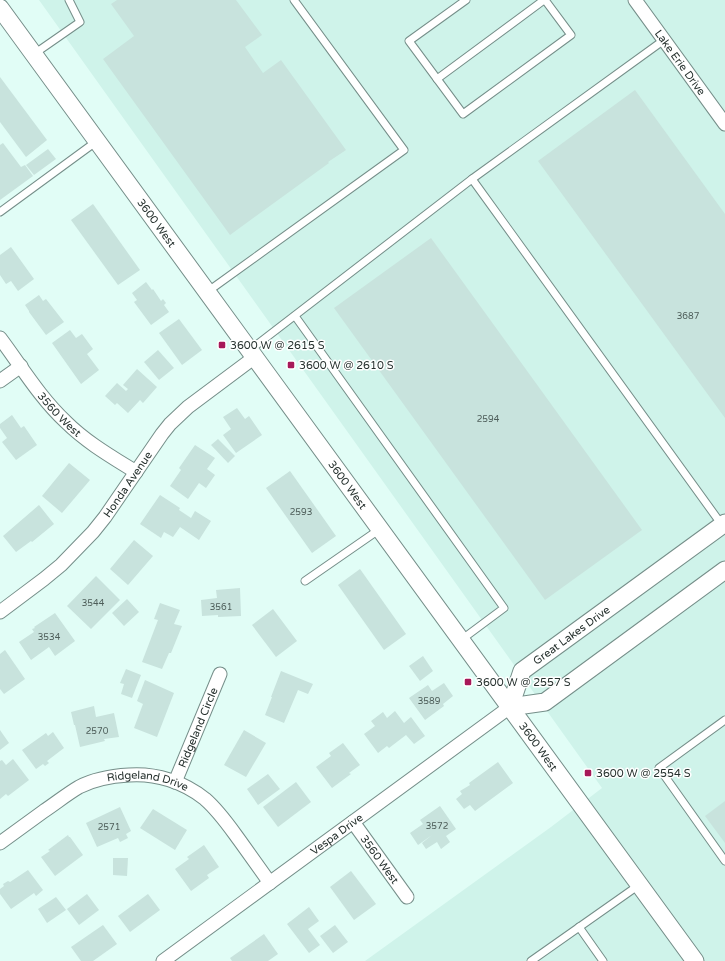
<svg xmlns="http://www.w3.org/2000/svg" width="725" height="961" viewBox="0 0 725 961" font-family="'Varela Round',sans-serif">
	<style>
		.built { fill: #cff3ea }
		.building { fill: #c8e3dd }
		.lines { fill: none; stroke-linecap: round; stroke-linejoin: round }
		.service-casing { stroke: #758e89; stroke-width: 9 }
		.minor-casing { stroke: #758e89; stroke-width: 15 }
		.tertiary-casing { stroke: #758e89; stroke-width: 19 }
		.service { stroke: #fff; stroke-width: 7 }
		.minor { stroke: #fff; stroke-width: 13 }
		.tertiary { stroke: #fff; stroke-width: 17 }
		.poi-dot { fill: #a71959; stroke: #fff; stroke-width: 1.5 }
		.labels { text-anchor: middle; stroke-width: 3; stroke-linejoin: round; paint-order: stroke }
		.number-label { font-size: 9px; fill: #4e5e5a }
		.street-label { font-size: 11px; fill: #26312e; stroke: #fff }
		.poi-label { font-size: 11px; fill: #26312e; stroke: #fff; text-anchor: start }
	</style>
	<rect width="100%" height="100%" fill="#e1fdf6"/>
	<polygon class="built" points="39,0 725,0 725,961 365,961 551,827 602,788"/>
	<g class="building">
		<polygon points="117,0 236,0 262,35 245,47 263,73 281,60 346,150 328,162 329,163 230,235 103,59 134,36 111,4"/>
		<polygon points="0,77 47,140 26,157 0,122"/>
		<polygon points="635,90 725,214 725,418 538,161"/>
		<polygon points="3,143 21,167 25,165 33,176 0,200 0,145"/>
		<polygon points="48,149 56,159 34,175 26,165"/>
		<polygon points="93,204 140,270 118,285 71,220"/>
		<polygon points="431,238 642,530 545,600 334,308"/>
		<polygon points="11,247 34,279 18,291 11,281 6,284 0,275 0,255"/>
		<polygon points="146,282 152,290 153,289 161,301 163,299 166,303 164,305 169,312 151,325 134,302 137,300 132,293"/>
		<polygon points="39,295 43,301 46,299 64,322 46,335 29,312 29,311 25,305"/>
		<polygon points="179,319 202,350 182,365 159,333"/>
		<polygon points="70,330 76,338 82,334 93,349 87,354 99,370 81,384 52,343"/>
		<polygon points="158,350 174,368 159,380 144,362"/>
		<polygon points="137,369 157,387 143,403 140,400 128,413 117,403 115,405 105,396 117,383 126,391 128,389 123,385"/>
		<polygon points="237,408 245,419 249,416 262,435 236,453 223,435 231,429 223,417"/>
		<polygon points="12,415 21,428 24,426 37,445 16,460 2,442 7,438 0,428 0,424"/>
		<polygon points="218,439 235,456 228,463 211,445"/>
		<polygon points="195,445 215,458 207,469 215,475 206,488 199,483 188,499 170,486 181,470 179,468"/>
		<polygon points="69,463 90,480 62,513 42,496"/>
		<polygon points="290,471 336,536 312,553 266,488"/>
		<polygon points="160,495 180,508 179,510 191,518 195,511 211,521 199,540 180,527 173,537 164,532 161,538 140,524"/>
		<polygon points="39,505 54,524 32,542 31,541 16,552 3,536"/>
		<polygon points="134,540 153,556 128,585 110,569"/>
		<polygon points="360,569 406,634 384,650 338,585"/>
		<polygon points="96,576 120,600 91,629 67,606"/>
		<polygon points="240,588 241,616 218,617 218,615 202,616 201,600 217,598 216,590"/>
		<polygon points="127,599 139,612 124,626 112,613"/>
		<polygon points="160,603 180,610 174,624 182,626 171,653 169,653 162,669 142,662 158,620 154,619"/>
		<polygon points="273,609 297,641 276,657 252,625"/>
		<polygon points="55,613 75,641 55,656 49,647 31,660 19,642 34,632 32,629 35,628 34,627"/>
		<polygon points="5,650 25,679 4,694 0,689 0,654"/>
		<polygon points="423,656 433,671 420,681 409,666"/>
		<polygon points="126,669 141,675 132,698 121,694 124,684 120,683"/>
		<polygon points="281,671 313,684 308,694 298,690 284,723 265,715 272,697 271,697"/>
		<polygon points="145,680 174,693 157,737 134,728 143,704 137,701"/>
		<polygon points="444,683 453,696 443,704 444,706 425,720 409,698 428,685 432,691"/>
		<polygon points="94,706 96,717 114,713 119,737 104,739 105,741 80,747 75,725 74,725 71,712"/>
		<polygon points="395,711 404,723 411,717 425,736 414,744 406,735 389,748 387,746 378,753 364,734 375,726 371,721 383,712 387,718"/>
		<polygon points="0,730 9,743 0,750"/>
		<polygon points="244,730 266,743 246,777 224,765"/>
		<polygon points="53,732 64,748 47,761 49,763 45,766 43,764 36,769 22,750 46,733 48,736"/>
		<polygon points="343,743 360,765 349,773 351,774 332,788 316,767 331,756 329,753"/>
		<polygon points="13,759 29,780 8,796 6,794 0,799 0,761 2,760 6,765"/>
		<polygon points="498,762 513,783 475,811 470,805 464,809 456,799 462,794 460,791 470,785 469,783"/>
		<polygon points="268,774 280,789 258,805 247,789"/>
		<polygon points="296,782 311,802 278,827 263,807"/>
		<polygon points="725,801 725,843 705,816"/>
		<polygon points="440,806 456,829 446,836 450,842 441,849 437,842 426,849 422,843 432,835 418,845 410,833 423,824 420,820"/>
		<polygon points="120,807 131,831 126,834 128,838 120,842 118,838 97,847 86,823"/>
		<polygon points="153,809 187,830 175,850 140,828"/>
		<polygon points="68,835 69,837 70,837 83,855 55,876 41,857 50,851 48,850"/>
		<polygon points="204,845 219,867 207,875 209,878 191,891 175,869 189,859 187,857"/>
		<polygon points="113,858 128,858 127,876 113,875"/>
		<polygon points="28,870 43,890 36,896 34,893 11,909 0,894 0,889 4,886 3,884 8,881 10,882"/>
		<polygon points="351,871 376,904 354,920 330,887"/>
		<polygon points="87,894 99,910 79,925 67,909"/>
		<polygon points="148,894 160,910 130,932 118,916"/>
		<polygon points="56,897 66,910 47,923 38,909"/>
		<polygon points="309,907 319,921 308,929 320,945 309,953 287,924"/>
		<polygon points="103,925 117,944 93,961 81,961 71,947"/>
		<polygon points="335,925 348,942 333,953 320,936"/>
		<polygon points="264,934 278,954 268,961 232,961 230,958"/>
	</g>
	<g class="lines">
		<defs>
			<g id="service">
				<polyline points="466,0 409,41 463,114 571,35 545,0"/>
				<polyline points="34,54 80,22 69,0"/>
				<polyline points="437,79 544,0"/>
				<polyline points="472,179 664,40"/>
				<polyline points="0,212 97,141"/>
				<polyline points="207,292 404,150 294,0"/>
				<polyline points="295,316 504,608 461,640"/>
				<polyline points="250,350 472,179 722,525"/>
				<polyline points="305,581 380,529"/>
				<polyline points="725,720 659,768 725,861"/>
				<polyline points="579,927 603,961"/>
				<polyline points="531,961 639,885"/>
			</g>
			<g id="minor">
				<path id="s1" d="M635,0L725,124"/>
				<path id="s2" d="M0,338C21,366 40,398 66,422C86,442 112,457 136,472"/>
				<polyline points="0,381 21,366"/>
				<path id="s3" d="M0,612L44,579L61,565L93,532L105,517L162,434L170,424L188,407L255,357"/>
				<path id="s4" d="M175,782L220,674"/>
				<path id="s5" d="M353,822L407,897"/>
				<path id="s6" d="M0,843C15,832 29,822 44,811C56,803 67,794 79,787C94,779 112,776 129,775C156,773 184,782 205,799C219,811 229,826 240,841C250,855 260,869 270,883"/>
				<path id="s7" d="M163,961L510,707"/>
			</g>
			<g id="tertiary">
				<path id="s8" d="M0,8L695,961"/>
				<path id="s9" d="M510,707L522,671L725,523"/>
				<polyline points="510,707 545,702 725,570"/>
			</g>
		</defs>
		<use href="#service" class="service-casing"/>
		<use href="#minor" class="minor-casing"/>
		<use href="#tertiary" class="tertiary-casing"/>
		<use href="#service" class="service"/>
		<use href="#minor" class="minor"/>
		<use href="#tertiary" class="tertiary"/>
	</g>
	<g class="poi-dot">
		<rect x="218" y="341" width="8" height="8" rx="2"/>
		<rect x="287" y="361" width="8" height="8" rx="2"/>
		<rect x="464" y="678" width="8" height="8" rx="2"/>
		<rect x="584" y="769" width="8" height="8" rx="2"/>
	</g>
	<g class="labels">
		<g class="number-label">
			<text x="688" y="319">3687</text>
			<text x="488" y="422">2594</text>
			<text x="301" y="515">2593</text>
			<text x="93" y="606">3544</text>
			<text x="221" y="610">3561</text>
			<text x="49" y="640">3534</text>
			<text x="429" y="704">3589</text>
			<text x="97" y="734">2570</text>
			<text x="437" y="829">3572</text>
			<text x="109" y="830">2571</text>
		</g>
		<g class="street-label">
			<text dy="4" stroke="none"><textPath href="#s1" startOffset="77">Lake Erie Drive</textPath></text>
			<text dy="4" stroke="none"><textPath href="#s8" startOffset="266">3600 West</textPath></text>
			<text dy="4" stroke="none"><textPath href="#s2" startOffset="97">3560 West</textPath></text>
			<text dy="4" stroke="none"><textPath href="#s3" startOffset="182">Honda Avenue</textPath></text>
			<text dy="4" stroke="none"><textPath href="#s8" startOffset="590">3600 West</textPath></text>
			<text dy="4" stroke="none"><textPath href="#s9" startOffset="99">Great Lakes Drive</textPath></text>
			<text dy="4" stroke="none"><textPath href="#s4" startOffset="59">Ridgeland Circle</textPath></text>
			<text dy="4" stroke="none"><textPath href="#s8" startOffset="914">3600 West</textPath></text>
			<text dy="4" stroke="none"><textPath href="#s6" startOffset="168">Ridgeland Drive</textPath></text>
			<text dy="4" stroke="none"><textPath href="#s7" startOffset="215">Vespa Drive</textPath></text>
			<text dy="4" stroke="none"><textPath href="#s5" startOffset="46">3560 West</textPath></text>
		</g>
		<g class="poi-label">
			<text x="230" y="349">3600 W @ 2615 S</text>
			<text x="299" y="369">3600 W @ 2610 S</text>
			<text x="476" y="686">3600 W @ 2557 S</text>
			<text x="596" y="777">3600 W @ 2554 S</text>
		</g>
	</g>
</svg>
